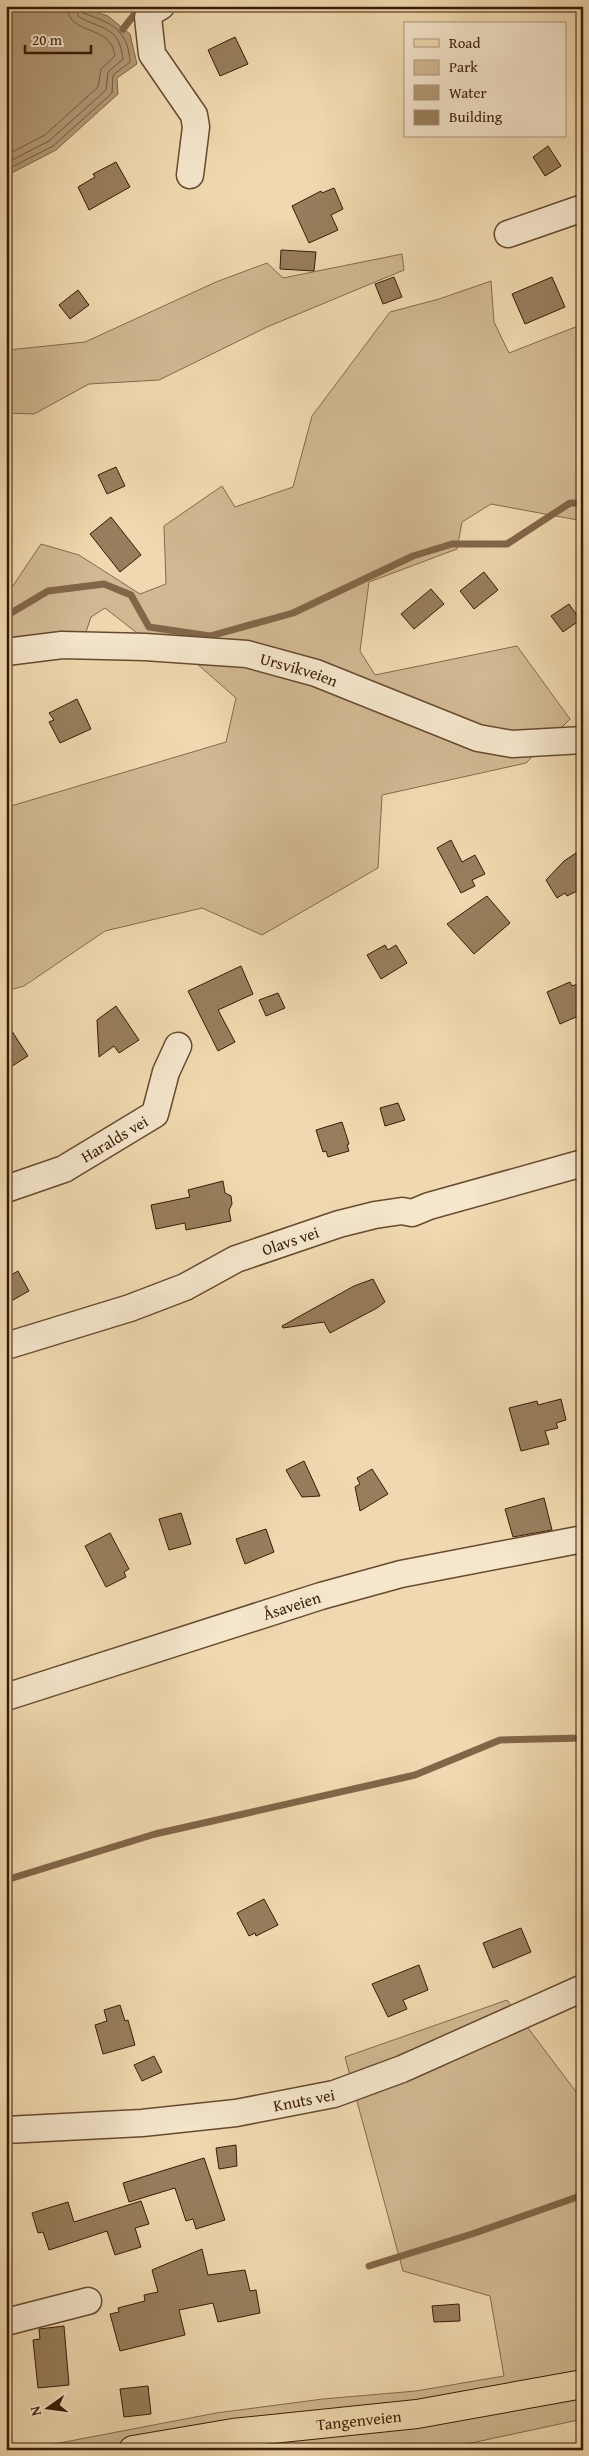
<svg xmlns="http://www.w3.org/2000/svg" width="589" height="2456" viewBox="0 0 589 2456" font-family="'Gentium Book Plus',serif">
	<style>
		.green { fill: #d1b993; stroke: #856a4c }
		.water { fill: #b29876; stroke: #826648 }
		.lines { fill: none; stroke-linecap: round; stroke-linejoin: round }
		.shore { stroke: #765a3d; stroke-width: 1 }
		.stream { stroke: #826648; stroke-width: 7 }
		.building { fill: #987e5d; stroke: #391b04 }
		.street-casing { stroke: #674a2f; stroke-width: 29 }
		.primary-casing { stroke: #391b04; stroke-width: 30 }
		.street { stroke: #f5e6cc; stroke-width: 26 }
		.primary { stroke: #f0d9b0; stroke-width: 28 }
		.labels { text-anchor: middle; stroke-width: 4; stroke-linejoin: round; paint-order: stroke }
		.street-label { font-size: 16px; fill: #391b04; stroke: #f5e6cc }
	</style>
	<rect width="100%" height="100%" fill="#f0d9b0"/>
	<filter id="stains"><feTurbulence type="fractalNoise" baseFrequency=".004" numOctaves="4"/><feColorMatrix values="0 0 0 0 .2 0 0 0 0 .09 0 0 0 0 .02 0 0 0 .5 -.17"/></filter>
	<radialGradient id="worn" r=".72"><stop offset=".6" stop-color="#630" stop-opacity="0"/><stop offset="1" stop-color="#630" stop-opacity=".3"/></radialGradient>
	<g class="green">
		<polygon points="402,254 404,270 267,327 159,380 89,384 34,414 6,413 6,347 8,350 85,342 216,282 267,263 283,278"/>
		<polygon points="491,281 494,322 509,353 583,324 583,521 491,504 462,522 457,549 369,582 360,651 375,675 517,646 570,719 526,763 382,795 378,868 262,935 202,908 105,931 24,986 6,991 6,810 11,806 226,742 236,698 170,640 137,633 105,608 91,617 86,632 6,641 6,596 41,544 79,555 140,594 166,584 164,526 222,486 235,507 293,487 312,416 390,312 439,299"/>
		<polygon points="507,2000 583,2101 583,2419 453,2447 410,2450 23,2450 216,2413 323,2399 416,2391 504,2376 490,2296 403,2271 345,2057"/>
	</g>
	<polygon class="water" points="6,6 79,6 108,16 130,34 137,64 117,78 118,94 56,150 6,176"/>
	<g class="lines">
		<g class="shore">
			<path d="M6,155L45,135L98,87L101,69L115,56C111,23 68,37 67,6"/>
			<path d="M6,163L49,141L106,90L108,72L123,59C119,26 103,30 79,17L74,6"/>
			<path d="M6,170L53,146L112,93L113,75L130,62C128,29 111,23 83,13L80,6"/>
		</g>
		<g class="stream">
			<polyline points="123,29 141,6"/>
			<polyline points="6,616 48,591 104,584 131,595 149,627 210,636 293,613 413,556 452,544 507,544 570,503 583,503"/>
			<polyline points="6,1880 155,1834 415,1775 500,1740 583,1738"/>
			<polyline points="369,2266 472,2234 583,2195"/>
		</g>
	</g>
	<g class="building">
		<polygon points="235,37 248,64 220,76 208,50"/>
		<polygon points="548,146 561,166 545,176 533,157"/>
		<polygon points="116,162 130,187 89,210 78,187 95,177 93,174"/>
		<polygon points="334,188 343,209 331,215 338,230 309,243 292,206 321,191 322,193"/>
		<polygon points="281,250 316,252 314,271 280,269"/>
		<polygon points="394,277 402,297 383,304 375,284"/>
		<polygon points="552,277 565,307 525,324 512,294"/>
		<polygon points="78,290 89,305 70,319 59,305"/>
		<polygon points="116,467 125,486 107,494 98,475"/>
		<polygon points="111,517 141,555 120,572 90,534"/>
		<polygon points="484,572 498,590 474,609 460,591"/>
		<polygon points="431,589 444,604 414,629 401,614"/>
		<polygon points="569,604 580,620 563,632 551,616"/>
		<polygon points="77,699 91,729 60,743 49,722 54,720 49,713"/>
		<polygon points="451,840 462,862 475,855 485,874 472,880 475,886 461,893 437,848"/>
		<polygon points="576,853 583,863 583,888 567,896 565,893 557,898 546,880 564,861"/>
		<polygon points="487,896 510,923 474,954 447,924"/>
		<polygon points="385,945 388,950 396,945 407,963 381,979 367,955"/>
		<polygon points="241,966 253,994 218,1010 235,1042 218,1051 188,991"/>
		<polygon points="570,982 572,986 583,982 583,1014 560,1024 547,992"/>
		<polygon points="278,993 285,1008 266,1016 259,1000"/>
		<polygon points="116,1006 139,1040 119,1053 114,1046 99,1057 97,1020"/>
		<polygon points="6,1022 28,1056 6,1070"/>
		<polygon points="398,1103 405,1120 385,1126 380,1108"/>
		<polygon points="342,1122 349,1144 347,1145 349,1151 328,1157 326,1151 323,1152 316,1130"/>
		<polygon points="223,1181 225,1193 231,1196 232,1204 229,1210 231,1221 186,1230 185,1223 156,1229 151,1205 190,1197 188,1190"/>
		<polygon points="18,1271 29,1291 6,1304 6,1278"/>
		<polygon points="373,1279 385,1302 377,1308 330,1333 324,1322 283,1328 282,1326 354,1286"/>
		<polygon points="561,1399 566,1420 556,1423 558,1428 545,1431 549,1444 521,1451 509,1408 537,1401 538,1405"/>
		<polygon points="304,1461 320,1496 302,1497 291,1479 286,1470"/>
		<polygon points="372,1469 388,1494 360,1511 355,1487 360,1484 357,1478"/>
		<polygon points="544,1498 552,1530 513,1537 505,1509"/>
		<polygon points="181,1513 191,1544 169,1550 159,1519"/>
		<polygon points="266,1529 274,1552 245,1564 236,1539"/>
		<polygon points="110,1533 129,1569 124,1572 126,1577 106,1587 85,1546"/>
		<polygon points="264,1899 278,1925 256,1936 255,1933 249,1936 237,1913"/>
		<polygon points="521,1928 531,1952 493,1968 483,1943"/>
		<polygon points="419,1965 428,1990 403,2000 407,2009 388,2017 372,1984"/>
		<polygon points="120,2005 125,2021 128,2020 135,2045 103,2054 95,2025 107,2021 104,2010"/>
		<polygon points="154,2056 162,2072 142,2081 134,2065"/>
		<polygon points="236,2145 237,2166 219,2169 216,2148"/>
		<polygon points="204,2158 225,2220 196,2229 193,2219 186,2221 175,2188 129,2202 123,2183"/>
		<polygon points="141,2201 149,2224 135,2228 141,2247 115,2255 107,2231 49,2250 43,2232 38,2233 32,2213 68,2202 74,2222"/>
		<polygon points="202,2249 208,2275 245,2270 250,2291 256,2290 260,2313 218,2322 213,2303 179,2310 185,2335 120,2351 110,2314 119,2312 118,2308 145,2301 144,2295 158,2292 152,2270"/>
		<polygon points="459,2304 460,2321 434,2322 432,2306"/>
		<polygon points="64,2326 69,2385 38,2388 33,2340 40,2339 39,2329"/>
		<polygon points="148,2386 151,2414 124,2417 120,2389"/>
	</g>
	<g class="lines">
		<defs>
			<g id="street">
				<polyline points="161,6 151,12 148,17 152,54 194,115 196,127 190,175"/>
				<polyline points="508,234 583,208"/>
				<path id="s1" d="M6,652L62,645L145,647L247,654L316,673L478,738L512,744L583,740"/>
				<path id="s2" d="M6,1189L64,1169L155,1114L166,1072L178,1046"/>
				<path id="s3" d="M6,1346L130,1308L185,1287L236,1259L339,1224L375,1215L402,1211L412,1213L429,1206L583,1163"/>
				<path id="s4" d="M6,1697L321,1596L401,1574L583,1539"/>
				<path id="s5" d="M6,2130L142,2123L236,2113L334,2094L402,2069L583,1988"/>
				<polyline points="6,2322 88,2301"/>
			</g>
			<g id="primary">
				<path id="s6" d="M133,2450L233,2433L417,2414L583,2384"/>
			</g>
		</defs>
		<use href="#street" class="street-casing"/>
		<use href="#primary" class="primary-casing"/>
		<use href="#street" class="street"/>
		<use href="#primary" class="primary"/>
	</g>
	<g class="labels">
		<g class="street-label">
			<text dy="6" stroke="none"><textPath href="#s1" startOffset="296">Ursvikveien</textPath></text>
			<text dy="6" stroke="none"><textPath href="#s2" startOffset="120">Haralds vei</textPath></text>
			<text dy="6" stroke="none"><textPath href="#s3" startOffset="304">Olavs vei</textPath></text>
			<text dy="6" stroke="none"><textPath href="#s4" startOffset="300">Åsaveien</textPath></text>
			<text dy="6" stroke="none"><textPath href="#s5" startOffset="300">Knuts vei</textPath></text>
			<text dy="6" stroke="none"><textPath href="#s6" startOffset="228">Tangenveien</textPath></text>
		</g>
	</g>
	<rect width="589" height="2456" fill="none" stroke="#f0d9b0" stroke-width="25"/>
	<rect x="8" y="8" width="574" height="2441" fill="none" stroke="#391b04" stroke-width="2.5"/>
	<rect x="12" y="12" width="564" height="2431" fill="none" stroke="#391b04"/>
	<rect x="404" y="22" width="162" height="115" fill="#f5e6cc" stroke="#aa957c"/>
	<rect x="414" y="39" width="25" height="8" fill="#f0d9b0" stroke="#aa957c"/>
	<text x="449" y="48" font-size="15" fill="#391b04">Road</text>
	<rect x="414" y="60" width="25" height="15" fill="#d1b993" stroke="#aa957c"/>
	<text x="449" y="72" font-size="15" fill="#391b04">Park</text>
	<rect x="414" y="85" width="25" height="15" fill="#b29876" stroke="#aa957c"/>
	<text x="449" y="98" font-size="15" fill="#391b04">Water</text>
	<rect x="414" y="110" width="25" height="15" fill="#987e5d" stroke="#aa957c"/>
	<text x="449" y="122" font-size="15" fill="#391b04">Building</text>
	<g transform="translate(48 2408) rotate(256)" stroke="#f5e6cc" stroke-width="4" paint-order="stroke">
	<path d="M0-4L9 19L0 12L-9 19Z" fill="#391b04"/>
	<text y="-8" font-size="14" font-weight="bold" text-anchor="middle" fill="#391b04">N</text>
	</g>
	<path d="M25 45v8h66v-8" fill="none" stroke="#391b04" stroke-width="2.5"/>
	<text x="32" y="45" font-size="15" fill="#391b04" stroke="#f5e6cc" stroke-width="4" paint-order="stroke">20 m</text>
	<rect width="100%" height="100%" filter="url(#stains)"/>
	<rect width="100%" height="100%" fill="url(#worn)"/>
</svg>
